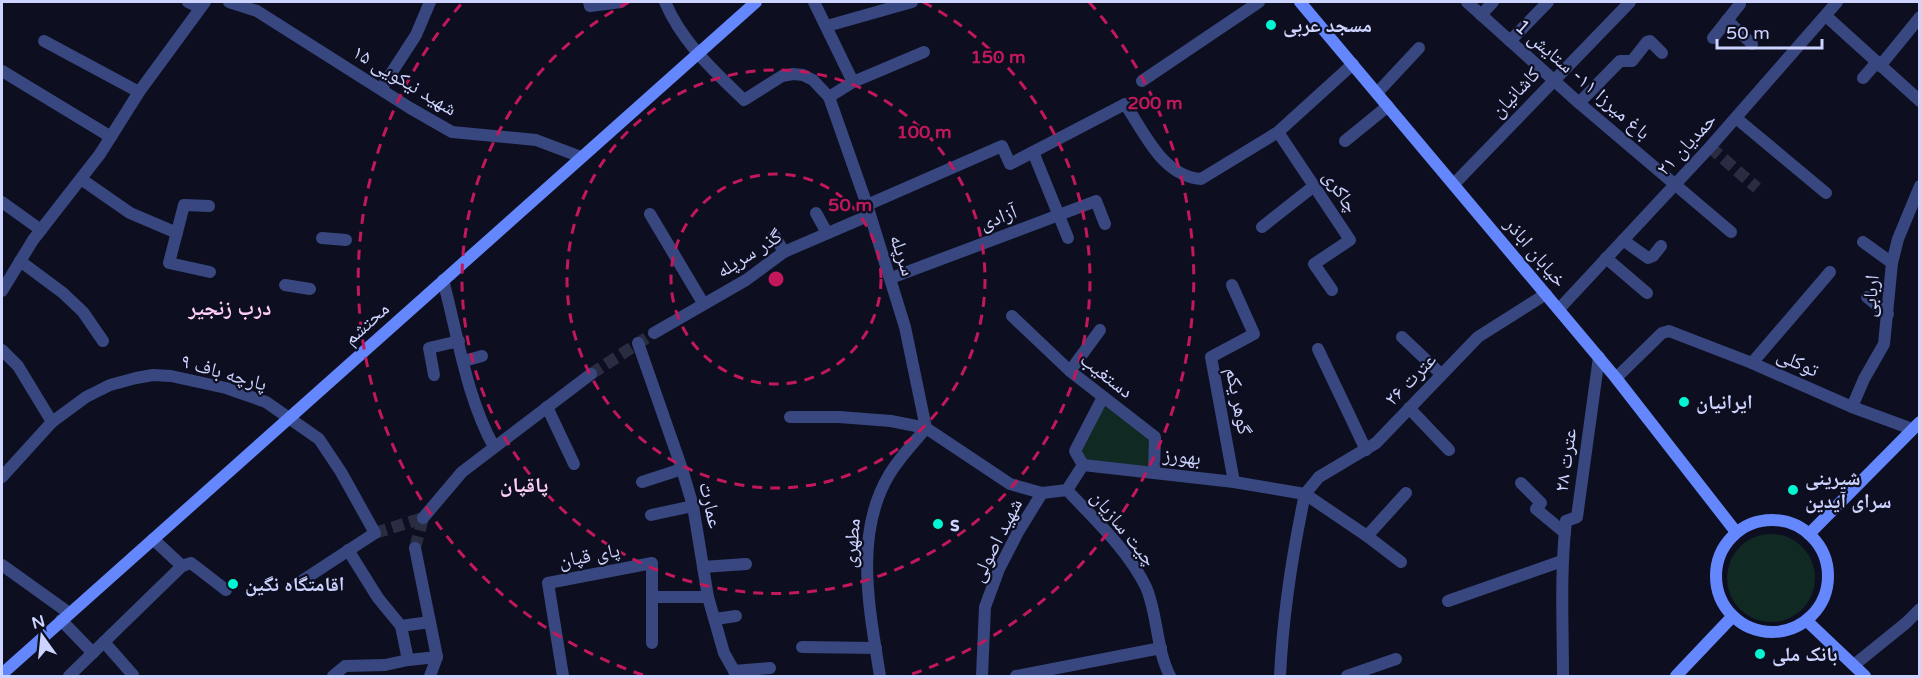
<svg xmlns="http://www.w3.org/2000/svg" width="1921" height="678" viewBox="0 0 1921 678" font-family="'Varela Round','Noto Naskh Arabic',sans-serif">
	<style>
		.green { fill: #102a23 }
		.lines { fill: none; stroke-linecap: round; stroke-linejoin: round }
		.minor-tunnel { stroke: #2a2d41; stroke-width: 12; stroke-dasharray: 12 6; stroke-linecap: butt }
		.minor { stroke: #38477f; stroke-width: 12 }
		.secondary { stroke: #6487fe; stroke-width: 12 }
		.ring { fill: none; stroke: #c2185b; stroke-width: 3; stroke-dasharray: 10 8 }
		.poi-dot { fill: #01f6d1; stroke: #0d0f20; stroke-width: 2 }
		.labels { text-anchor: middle; stroke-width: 4.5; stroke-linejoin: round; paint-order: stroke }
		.poi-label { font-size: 20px; font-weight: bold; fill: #cdd4ff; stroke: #0d0f20; text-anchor: start }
		.street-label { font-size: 20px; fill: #cdd4ff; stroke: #0d0f20 }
		.neighbourhood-label { font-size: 21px; font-weight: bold; fill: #ffcff9; stroke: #0d0f20 }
		.centre { fill: #c2185b; stroke: #0d0f20; stroke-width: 3 }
		.ring-label { font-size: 18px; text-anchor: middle; font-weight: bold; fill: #c2185b; stroke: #0d0f20; stroke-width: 4.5; stroke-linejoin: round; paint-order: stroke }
	</style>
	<rect width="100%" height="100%" fill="#0d0f20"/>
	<g class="green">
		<polygon points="1103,397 1155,437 1154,473 1083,465 1075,451"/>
		<circle cx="1771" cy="578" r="44"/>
	</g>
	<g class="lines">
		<g class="minor-tunnel">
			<polyline points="1710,147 1757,188"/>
			<polyline points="591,374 654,333"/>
			<polyline points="375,533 423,518"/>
			<polyline points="415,548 423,518"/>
		</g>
		<g class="minor">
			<polyline points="188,2 200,8"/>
			<polyline points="229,2 257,11 410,108 452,132 536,140 581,157"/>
			<polyline points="589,2 590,6 621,2"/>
			<path d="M665,2C682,42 713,70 744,100L782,76L793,74L803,75L813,80L829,97L867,205L905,327L926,428"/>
			<polyline points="814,2 853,82 829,97"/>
			<polyline points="1467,2 1579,103 1731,232"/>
			<polyline points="1481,15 1493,2"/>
			<polyline points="1826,16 1920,101"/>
			<polyline points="1727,20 1752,44"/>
			<polyline points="827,26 912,2"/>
			<polyline points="1713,38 1740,4 1740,2"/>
			<polyline points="44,41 139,92"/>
			<polyline points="1510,41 1548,2"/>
			<polyline points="1880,66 1920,17"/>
			<polyline points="2,71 111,137"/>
			<polyline points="1863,78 1877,62"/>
			<polyline points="1142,81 1259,2"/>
			<polyline points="853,82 924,52"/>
			<polyline points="381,89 416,35 430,2"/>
			<polyline points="1377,93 1419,48"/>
			<polyline points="1579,103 1620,61 1632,61 1647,42 1650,41 1662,53"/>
			<polyline points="1736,118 1826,193"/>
			<polyline points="1278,132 1350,240 1314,264 1332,290"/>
			<polyline points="1345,141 1388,106"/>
			<polyline points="1033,152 1068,238"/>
			<polyline points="81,179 130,213 177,233"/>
			<polyline points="1454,184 1630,2"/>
			<polyline points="2,202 41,230"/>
			<path d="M867,205L1002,146L1010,164L1125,104C1145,133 1162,176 1201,179L1278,132L1353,64"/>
			<polyline points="209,206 184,205 169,263 210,272"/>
			<polyline points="816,213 827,233"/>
			<polyline points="650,214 703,303"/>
			<polyline points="1262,227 1314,186"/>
			<polyline points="774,235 784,252"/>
			<polyline points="322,238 346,240"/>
			<polyline points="1623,240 1648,258 1653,256 1661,246"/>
			<polyline points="1863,242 1892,263"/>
			<polyline points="1606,258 1647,293"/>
			<polyline points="20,261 63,293 83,312 103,341"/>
			<polyline points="891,278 1096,201 1105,224"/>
			<path d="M443,280C458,336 466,396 494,447"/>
			<polyline points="285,285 310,289"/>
			<polyline points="1232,285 1254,334 1211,357 1234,482"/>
			<polyline points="2,291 33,240 100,154 139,92 205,2"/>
			<polyline points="1867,297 1888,314"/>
			<polyline points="1559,309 1710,147 1837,2"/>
			<polyline points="1012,316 1070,371 1155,437 1154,473"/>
			<polyline points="654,333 746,280 784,252 870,215"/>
			<polyline points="1402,337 1441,374"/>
			<polyline points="638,343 682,469 693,506 708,597 724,653 737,676"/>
			<polyline points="1318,349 1366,450"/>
			<polyline points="2,350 18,366 52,422"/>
			<polyline points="464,361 482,356"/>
			<polyline points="1752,363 1830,272"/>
			<polyline points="1070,371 1100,330"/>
			<polyline points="434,375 429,348 459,341"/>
			<polyline points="1616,378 1662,333 1669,331 1752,363 1852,407 1912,429"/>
			<polyline points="547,407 574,464"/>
			<polyline points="1852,407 1864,379 1884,344 1892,263 1898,239 1920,186"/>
			<polyline points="1409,408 1449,450"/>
			<polyline points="790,417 839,417 891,421 926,428 1010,484 1042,493 1067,490"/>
			<polyline points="1083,465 1075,451 1103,397"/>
			<polyline points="2,477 52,422 86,397 110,385 136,378 153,375 171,376 226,388 266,402 319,439 341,472 375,533 297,584"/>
			<polyline points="642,482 682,469"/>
			<polyline points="1521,483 1541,503 1536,509 1565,533"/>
			<polyline points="1067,490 1083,465 1234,482 1305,494 1367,536 1401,562"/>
			<path d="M1067,490C1095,520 1128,550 1146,587C1158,615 1156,649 1170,676"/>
			<polyline points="651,515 693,506"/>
			<polyline points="423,518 462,472 591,374"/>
			<polyline points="1367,536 1406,493"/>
			<polyline points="153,539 182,566 191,563 226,590"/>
			<polyline points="348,550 378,598 401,626 408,660"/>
			<polyline points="2,565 69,613"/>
			<polyline points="703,567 746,564"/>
			<polyline points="653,597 708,597"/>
			<polyline points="1448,601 1562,561"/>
			<polyline points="715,619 736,616"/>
			<polyline points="61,620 93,653"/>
			<polyline points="401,626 430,622"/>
			<polyline points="104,642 133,675"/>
			<polyline points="802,647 876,648"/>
			<polyline points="1854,665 1906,623 1920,609"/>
			<polyline points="734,671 770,668"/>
			<polyline points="69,676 182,566"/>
			<polyline points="333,676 345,666 385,665 408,660 437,657 415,548"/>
			<polyline points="430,676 437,657"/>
			<polyline points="563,676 548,583 652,563 652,643"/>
			<path d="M880,676C870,612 853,535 889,475C899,458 914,443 926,428"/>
			<polyline points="982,676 985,607 999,569 1018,532 1042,493"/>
			<polyline points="1016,676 1161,648"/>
			<path d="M1280,676C1283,614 1292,555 1305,494L1319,477L1376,443L1478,337L1546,294"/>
			<polyline points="1347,676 1396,659"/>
			<path d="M1563,676C1563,625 1560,573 1566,521L1577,517L1599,357"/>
		</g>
		<g class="secondary">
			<polyline points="1300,2 1616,378 1736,532"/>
			<circle cx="1772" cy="576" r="56"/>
			<polyline points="1809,534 1920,422"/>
			<polyline points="1807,621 1865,676"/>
			<polyline points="2,674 756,2"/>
			<polyline points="1676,676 1732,617"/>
		</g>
	</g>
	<g class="ring">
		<circle cx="776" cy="279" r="105"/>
		<circle cx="776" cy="279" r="209"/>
		<path d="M923 2A314 314 0 1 1 629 2"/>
		<path d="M643 675A418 418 0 0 1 463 2M1089 2A418 418 0 0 1 909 675"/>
	</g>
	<g class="poi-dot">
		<circle cx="1271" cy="25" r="6"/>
		<circle cx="1684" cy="402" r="6"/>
		<circle cx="1793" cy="490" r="6"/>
		<circle cx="938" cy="524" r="6"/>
		<circle cx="233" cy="584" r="6"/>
		<circle cx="1760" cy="654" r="6"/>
	</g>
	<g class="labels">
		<g class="poi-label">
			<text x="1283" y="32">مسجد عربی</text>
			<text x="1696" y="409">ایرانیان</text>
			<text x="1805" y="485">شیرینی<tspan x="1805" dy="23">سرای آیدین</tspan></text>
			<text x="950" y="531">s</text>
			<text x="245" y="591">اقامتگاه نگین</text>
			<text x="1772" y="661">بانک ملی</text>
		</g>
		<g class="street-label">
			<text transform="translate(1583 79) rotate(41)" y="7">باغ میرزا ۱۱- ستایش 1</text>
			<text transform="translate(405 80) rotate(31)" y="7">شهید نیکویی ۱۵</text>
			<text transform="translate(1515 92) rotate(-46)" y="7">کاشانیان</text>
			<text transform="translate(1686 144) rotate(-47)" y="7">حمدیان ۲۱</text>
			<text transform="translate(1341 191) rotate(56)" y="7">چاکری</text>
			<text transform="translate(998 217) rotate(-21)" y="7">آزادی</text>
			<text transform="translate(1536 252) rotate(50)" y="7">خیابان اباذر</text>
			<text transform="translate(749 253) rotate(-32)" y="7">گذر سرپله</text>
			<text transform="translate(903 255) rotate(72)" y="7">سرپله</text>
			<text transform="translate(1870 296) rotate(-85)" y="7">اربابی</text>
			<text transform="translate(366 323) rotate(-42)" y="7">محتشم</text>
			<text transform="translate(1798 362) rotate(24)" y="7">توکلی</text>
			<text transform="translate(224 372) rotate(16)" y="7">پارچه باف ۹</text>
			<text transform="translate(1107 375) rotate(38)" y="7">دستغیب</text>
			<text transform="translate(1410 379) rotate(-46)" y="7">عترت ۲۶</text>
			<text transform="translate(1239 401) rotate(79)" y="7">گوهر یکم</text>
			<text transform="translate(1182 456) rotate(6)" y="7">بهورز</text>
			<text transform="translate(1565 460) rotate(-82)" y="7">عترت ۲۸</text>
			<text transform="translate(711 505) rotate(77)" y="7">عمارت</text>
			<text transform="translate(1124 528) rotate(51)" y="7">چیت سازیان</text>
			<text transform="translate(996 540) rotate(-63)" y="7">شهید اصولی</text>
			<text transform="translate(851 543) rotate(-85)" y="7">مطهری</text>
			<text transform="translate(589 555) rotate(-11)" y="7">پای قپان</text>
		</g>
		<g class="neighbourhood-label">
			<text x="230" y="315">درب زنجیر</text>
			<text x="524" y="492">پاقپان</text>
		</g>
	</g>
	<circle cx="776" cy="279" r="9" class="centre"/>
	<g class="ring-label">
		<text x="998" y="63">150 m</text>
		<text x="1155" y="109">200 m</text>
		<text x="924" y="138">100 m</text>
		<text x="850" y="211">50 m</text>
	</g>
	<rect width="1921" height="678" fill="none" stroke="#cdd4ff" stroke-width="6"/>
	<g transform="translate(42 636) rotate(345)" stroke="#0d0f20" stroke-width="4.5" paint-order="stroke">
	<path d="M0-4.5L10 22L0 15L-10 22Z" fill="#cdd4ff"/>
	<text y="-9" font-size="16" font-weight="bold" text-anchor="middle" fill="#cdd4ff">N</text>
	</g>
	<path d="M1717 39v9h105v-9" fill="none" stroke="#cdd4ff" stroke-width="3"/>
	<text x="1726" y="39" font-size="18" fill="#cdd4ff" stroke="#0d0f20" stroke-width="4.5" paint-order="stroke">50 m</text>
</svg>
